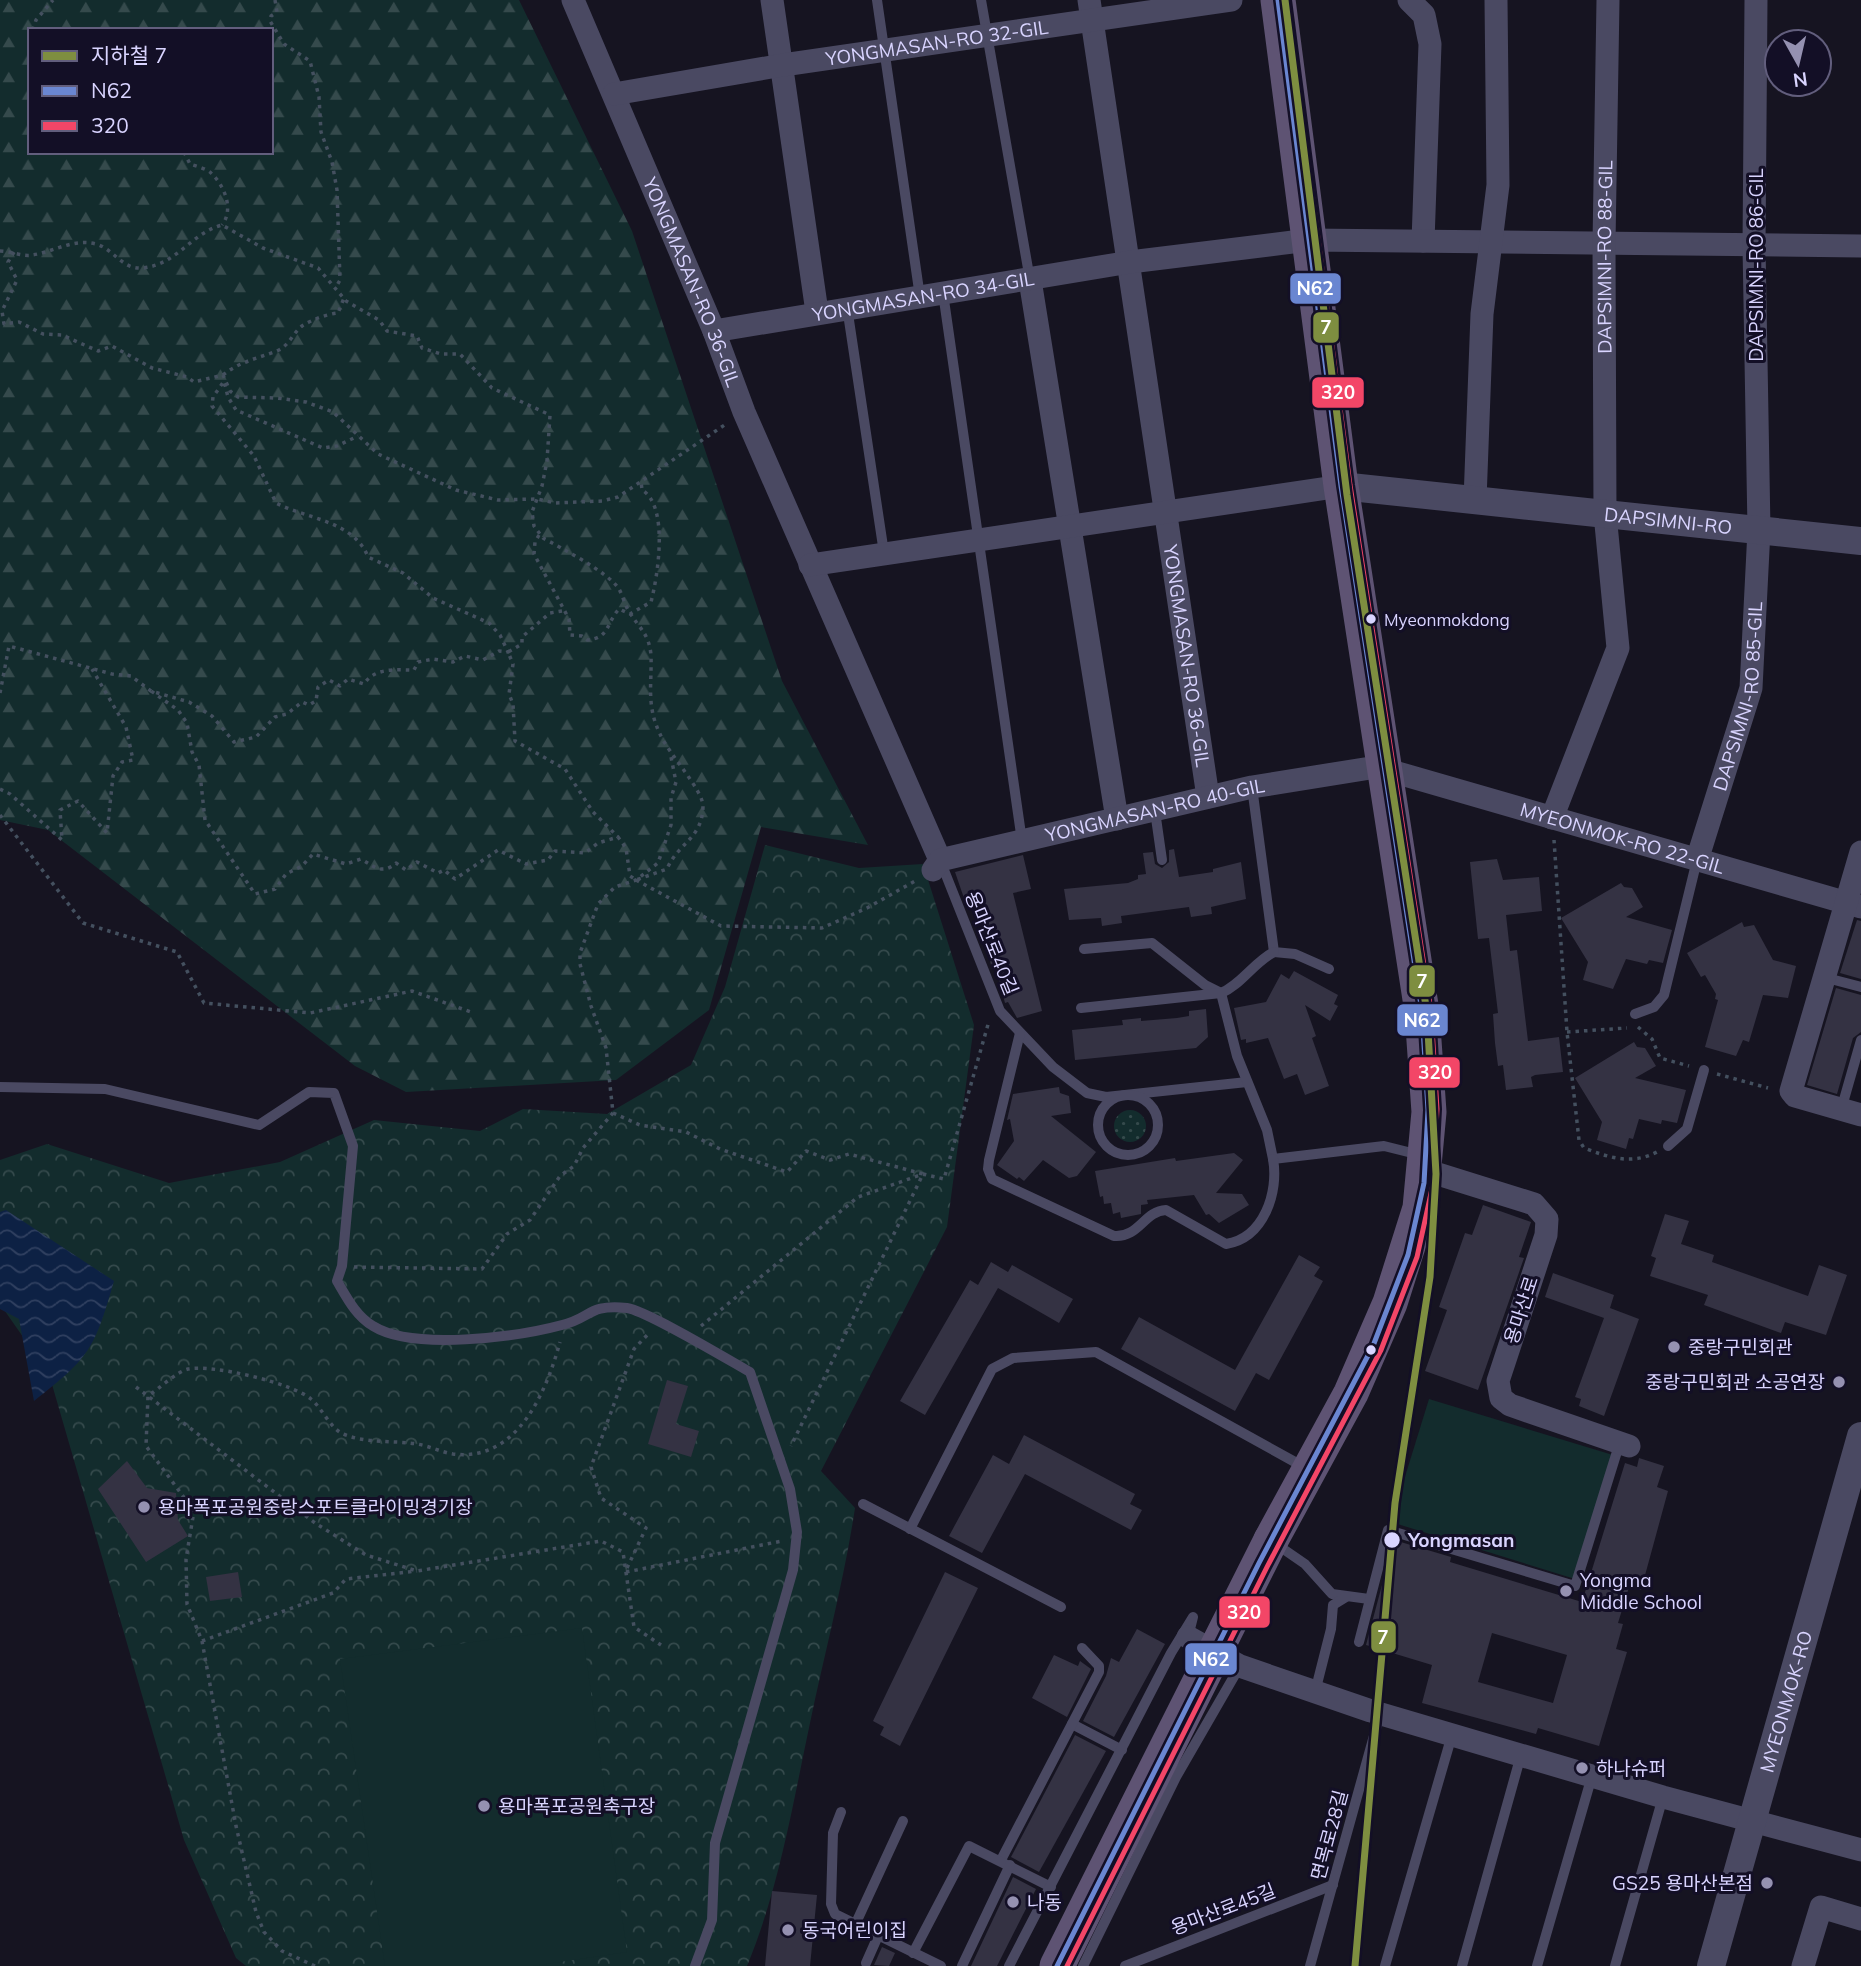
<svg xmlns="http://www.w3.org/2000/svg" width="1861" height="1966" viewBox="0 0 1861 1966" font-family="Mulish,'Noto Sans KR',sans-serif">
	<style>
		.grass { fill: url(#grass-dots) }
		.forest { fill: url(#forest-firs); fill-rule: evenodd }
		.park { fill: url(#park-crowns) }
		.pitch { fill: #132c2d }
		.water { fill: url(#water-waves) }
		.building { fill: #343243; fill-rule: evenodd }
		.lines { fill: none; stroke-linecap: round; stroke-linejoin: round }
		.path { stroke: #44505f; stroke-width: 3.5; stroke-dasharray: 3.5 5; stroke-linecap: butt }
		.service { stroke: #4a4962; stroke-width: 10 }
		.minor { stroke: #4a4962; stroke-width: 23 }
		.tertiary { stroke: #4a4962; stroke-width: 28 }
		.primary { stroke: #5e5373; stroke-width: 35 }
		.primary-bridge { stroke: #5e5373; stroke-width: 35 }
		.bus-1-casing { stroke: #130f26; stroke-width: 10 }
		.bus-2-casing { stroke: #130f26; stroke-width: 10 }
		.bus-1 { stroke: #6a86d1; stroke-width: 5 }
		.bus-2 { stroke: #f34667; stroke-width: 5 }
		.metro-1-casing { stroke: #130f26; stroke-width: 12 }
		.metro-1 { stroke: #7e8e40; stroke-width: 7 }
		.bus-dot { fill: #d9d4ff; stroke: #130f26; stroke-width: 2.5 }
		.poi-dot { fill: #9591b1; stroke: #130f26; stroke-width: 2.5 }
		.labels { text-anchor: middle; stroke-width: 6; stroke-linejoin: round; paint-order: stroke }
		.bus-label { font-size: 17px; fill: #d9d4ff; stroke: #130f26; text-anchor: start }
		.street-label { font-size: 19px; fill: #d9d4ff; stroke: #130f26 }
		.poi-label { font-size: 19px; fill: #d9d4ff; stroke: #130f26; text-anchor: start }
		.stop-label { font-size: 19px; font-weight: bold; fill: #d9d4ff; stroke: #130f26; text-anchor: start }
		.line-badge { stroke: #130f26; stroke-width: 2.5 }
		.badge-label { font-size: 19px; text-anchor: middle; font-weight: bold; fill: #fff }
	</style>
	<defs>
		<pattern id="grass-dots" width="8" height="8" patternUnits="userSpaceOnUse" patternTransform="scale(1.75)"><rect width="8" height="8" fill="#132c2d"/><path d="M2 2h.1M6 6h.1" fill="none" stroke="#354a4c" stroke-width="1.8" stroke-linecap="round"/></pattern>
		<pattern id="forest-firs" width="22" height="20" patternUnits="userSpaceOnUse" patternTransform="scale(1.75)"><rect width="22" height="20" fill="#132c2d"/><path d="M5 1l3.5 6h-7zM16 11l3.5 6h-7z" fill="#354a4c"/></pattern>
		<pattern id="park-crowns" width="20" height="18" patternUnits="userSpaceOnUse" patternTransform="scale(1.75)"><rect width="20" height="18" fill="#132c2d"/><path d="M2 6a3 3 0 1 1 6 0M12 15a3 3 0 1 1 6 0" fill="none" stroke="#354a4c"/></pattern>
		<pattern id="water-waves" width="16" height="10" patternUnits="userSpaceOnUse" patternTransform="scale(1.75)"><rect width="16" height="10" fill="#0d2144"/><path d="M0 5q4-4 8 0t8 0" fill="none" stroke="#304060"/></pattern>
	</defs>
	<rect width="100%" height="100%" fill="#161421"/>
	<circle class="grass" cx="1130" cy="1126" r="16"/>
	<path class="forest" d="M0,0H519L632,231L782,681L868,845L761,827L709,1010L616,1080L406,1092L355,1066L48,830L0,820ZM30,30H271V152H30Z"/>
	<path class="park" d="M765,845L859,868L923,864L974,1025L947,1227L821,1471L855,1508C844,1581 825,1651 810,1723C793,1803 779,1889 747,1966H246L236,1958L184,1840L49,1374L0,1304V1160L47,1144L169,1183L280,1162L374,1120L480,1131L523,1109L607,1114L691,1065L725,987Z"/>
	<g class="pitch">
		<polygon points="1429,1399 1613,1455 1575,1579 1391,1522"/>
		<polygon points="582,1628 627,1952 533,1966 385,1966 340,1659"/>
	</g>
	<path class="water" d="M6,1210L114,1281C94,1350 90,1357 34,1401L19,1319L0,1309V1212Z"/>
	<g class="building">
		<polygon points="1174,849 1179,877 1213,872 1213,869 1241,862 1246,899 1211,907 1212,914 1191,917 1189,907 1121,916 1122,923 1102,926 1101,918 1069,920 1064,889 1128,883 1138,879 1138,875 1146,874 1143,853 1153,852 1155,864 1162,868 1169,862 1169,850"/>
		<polygon points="1023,855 1031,889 1013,893 1042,1011 1017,1018 1008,1002 1005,1003 996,968 992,969 975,902 966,904 955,872"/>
		<polygon points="1497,859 1503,880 1539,877 1542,911 1506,915 1510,951 1517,950 1528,1041 1559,1037 1563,1072 1535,1075 1531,1077 1533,1087 1506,1090 1503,1065 1498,1066 1495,1043 1493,1014 1498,1013 1489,938 1478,939 1470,862"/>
		<polygon points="1621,883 1624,887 1632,888 1643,907 1626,917 1672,930 1663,963 1649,960 1647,964 1626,959 1613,989 1583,980 1588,962 1561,918"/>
		<polygon points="1857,920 1861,921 1861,979 1840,973"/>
		<polygon points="1742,922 1744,927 1754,925 1773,960 1796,966 1788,998 1763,995 1749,1042 1743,1040 1736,1056 1705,1047 1718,1000 1715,999 1716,994 1705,975 1701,977 1687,953"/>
		<polygon points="1294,971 1338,995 1334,1004 1338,1006 1330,1021 1305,1005 1316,1036 1312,1038 1329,1086 1305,1095 1297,1074 1284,1079 1268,1038 1246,1043 1246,1039 1241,1040 1234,1008 1266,1002 1281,974 1289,979"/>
		<polygon points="1836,988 1861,995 1861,1032 1853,1038 1837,1094 1807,1085"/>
		<polygon points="1206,1009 1208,1037 1196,1048 1075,1060 1072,1030 1123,1025 1122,1020 1141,1018 1141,1021 1177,1018 1189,1016 1189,1011"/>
		<polygon points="1634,1042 1637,1047 1645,1048 1656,1066 1635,1078 1686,1090 1677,1123 1662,1120 1661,1124 1639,1119 1633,1139 1629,1138 1626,1149 1597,1140 1602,1122 1575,1078"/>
		<polygon points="1059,1087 1060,1093 1069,1096 1071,1113 1051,1116 1096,1152 1077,1176 1069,1178 1043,1160 1024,1181 1019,1177 1017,1179 997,1165 1014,1141 1010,1119 1007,1120 1013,1094"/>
		<polygon points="1234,1153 1243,1160 1216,1193 1242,1194 1249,1205 1219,1223 1209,1214 1206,1215 1194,1195 1147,1200 1148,1204 1141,1205 1141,1214 1121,1218 1120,1212 1113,1214 1111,1203 1104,1204 1103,1196 1100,1197 1095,1171 1175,1158 1176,1161"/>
		<polygon points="1483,1205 1531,1222 1519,1257 1524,1258 1478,1390 1425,1371 1447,1310 1439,1307 1465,1233 1472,1235"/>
		<polygon points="1665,1214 1689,1221 1681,1244 1714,1255 1712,1262 1808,1296 1819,1265 1847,1275 1826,1335 1785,1322 1781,1333 1704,1305 1708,1295 1650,1276 1656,1258 1651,1256"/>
		<polygon points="1299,1255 1320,1267 1314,1276 1323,1281 1269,1380 1256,1373 1235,1411 1121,1349 1139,1317 1235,1370"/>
		<polygon points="991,1262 1008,1272 1012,1265 1073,1299 1059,1323 998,1288 925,1415 900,1401 970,1280 978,1285"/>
		<polygon points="1553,1273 1614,1295 1610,1308 1639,1319 1604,1416 1579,1406 1581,1399 1575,1397 1604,1318 1545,1297"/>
		<polygon points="667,1380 688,1386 676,1424 699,1431 691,1457 648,1444"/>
		<polygon points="1024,1435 1135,1494 1130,1504 1142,1510 1131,1530 1025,1474 982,1553 949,1536 993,1455 1009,1464"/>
		<path d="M1639,1458L1664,1466L1657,1487L1668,1491L1641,1590L1629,1587L1618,1623L1623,1624L1616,1649L1627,1652L1599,1746L1538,1728L1536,1734L1422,1703L1432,1665L1366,1645L1394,1540L1451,1557L1450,1562L1582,1602L1625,1463L1637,1467ZM1492,1633L1567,1655L1553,1703L1478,1682Z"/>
		<polygon points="127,1461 147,1488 176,1493 178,1520 188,1536 146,1562 98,1489"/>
		<polygon points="238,1572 242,1597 210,1601 206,1577"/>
		<polygon points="945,1572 978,1588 900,1746 880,1735 884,1727 873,1721"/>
		<polygon points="1137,1629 1165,1644 1114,1737 1083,1721 1106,1676 1111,1658 1119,1662"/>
		<polygon points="1054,1655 1078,1666 1080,1661 1091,1669 1067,1717 1032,1698"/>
		<polygon points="1075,1735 1106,1751 1039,1872 1011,1857"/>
		<polygon points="1013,1877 1036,1889 997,1966 971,1966"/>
		<polygon points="772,1891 817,1895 810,1966 765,1966"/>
		<polygon points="882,1947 895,1953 889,1966 874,1965"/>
	</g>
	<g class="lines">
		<g class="path">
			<polyline points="275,0 277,12 271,16 270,21 284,44 310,61 319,97 321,132 332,162 337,190 340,280 336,287"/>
			<polyline points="33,30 36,20 53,0"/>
			<polyline points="30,40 30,49"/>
			<polyline points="30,65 30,69"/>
			<path d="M184,152L190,164C196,166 207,169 211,173C225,186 234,210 222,225"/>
			<path d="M0,251C10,251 23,257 32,255C54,252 73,238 96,244C114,249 122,270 143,268C178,264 191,233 222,225L263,248L318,268L346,301L379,320L387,331L417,336L422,348L441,354H460L492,388L550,415L547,461L542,486L532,512L534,526L543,538C561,548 608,572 619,589C623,596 625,606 630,613C640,629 649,634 651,655C652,684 646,705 660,734C668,753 704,791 703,807C702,839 678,843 667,869L636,880L630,876L626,848L618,837L598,843L585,853L555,851L548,860L526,864L498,850L455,879L444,870L438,873L417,862L406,870L396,863C382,875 375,867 361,859L346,864L313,854L302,866L286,874L275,889L255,894L205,820L199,765L192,752L187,723L178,710L151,691"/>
			<polyline points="14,252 8,262 17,280 2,311 4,324 19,322 43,334 62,335 98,351 112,346 152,368 187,377 194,382 223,375 230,391 238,397 277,398 306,402 333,412 378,454 456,490 498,500 537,499 555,503 602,501 618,497 726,424"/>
			<path d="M223,375C240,361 260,358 279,350C290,344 293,333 302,326C311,320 327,314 338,313L344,298"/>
			<path d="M539,535L535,542L534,554L569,619L570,635L582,636L587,640C610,638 606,623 619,609L630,614L651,602C658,575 669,506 642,490L641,481"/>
			<polyline points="562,611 550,613 522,637 522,644 508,652 513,664 509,694 513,704 515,741 565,769 593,812 618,837"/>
			<path d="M0,693L9,646L112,674L131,676L151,691L189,702L212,716L234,742L256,737L275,717L287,714L302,702L309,705L316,701L318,687L329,680L340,686L348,679L364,684C375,667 396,670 414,670L418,662L433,659L453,662L465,656L483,660L499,651L508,652L500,635L489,623L433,598L403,573L368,557C354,521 307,519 276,503L254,456L212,406L213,397L224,381L228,397L236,410L323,448L337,446L358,436"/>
			<polyline points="0,789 10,794 62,840 60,810 78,801 107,833 113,776 122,762 133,760 126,727 92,669"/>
			<polyline points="0,815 83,923 177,952 204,1003 310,1013 412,991 471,1012"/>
			<path d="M1554,840L1567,1032L1579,1140L1584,1148C1610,1158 1632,1165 1657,1152"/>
			<polyline points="636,880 721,926 822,928 867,908 915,881"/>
			<polyline points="1638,1027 1652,1039 1660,1058 1689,1066"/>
			<polyline points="1567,1032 1627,1028"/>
			<polyline points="1717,1074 1768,1088"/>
			<polyline points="613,1113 640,1125 686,1132 720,1149 787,1172 806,1151 830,1160 849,1154 923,1174 791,1446"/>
			<polyline points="354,1267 482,1269 507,1234 530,1220 560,1176 574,1166 583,1148 613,1113 606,1048 591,1006 580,964 580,953 598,904 615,887 636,880 658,863 671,825 671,798 676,782 671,757"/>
			<polyline points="701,1326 858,1197 923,1174 944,1179 989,1021"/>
			<polyline points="136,1387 315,1523 366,1555 417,1571 601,1541 623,1552 634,1627 661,1645"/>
			<polyline points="627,1568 646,1528 601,1498 591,1467 634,1349 650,1332"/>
			<polyline points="626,1572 782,1541"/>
			<polyline points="202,1641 333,1593 346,1579 417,1571"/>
			<path d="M315,1966L282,1951L264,1932L256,1912L236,1826L202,1641L187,1604L186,1559L194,1511L146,1446L148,1396C159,1389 176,1372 188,1369C212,1364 292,1383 311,1399C322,1408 330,1428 343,1434C368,1444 392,1440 417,1444C429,1446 441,1452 453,1454C517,1462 546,1393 560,1342"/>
		</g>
		<g class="service">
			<polyline points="877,0 920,297"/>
			<polyline points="981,0 1030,280"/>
			<polyline points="943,293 1022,841"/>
			<polyline points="847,307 884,553"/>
			<polyline points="1252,787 1274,952 1295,954 1329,969"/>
			<polyline points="1155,811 1162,860"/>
			<polyline points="940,860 1000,1011 1053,1067 1087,1093 1106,1097 1247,1082"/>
			<polyline points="1084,949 1152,943 1205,985 1221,993 1237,1056 1267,1130 1273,1159 1384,1146 1420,1155"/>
			<polyline points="1823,977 1861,987"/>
			<path d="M1081,1008L1221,993C1241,985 1254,962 1274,952"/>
			<polyline points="1635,1014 1654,1007 1664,995 1697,860"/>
			<path d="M1020,1033L989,1160L988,1169L992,1179L1114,1236C1139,1238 1144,1211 1166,1210L1226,1244C1264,1238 1279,1192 1273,1159"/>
			<path d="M0,1087L105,1089L259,1125L309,1092L334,1093L353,1146L342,1266L337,1281C347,1298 356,1316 373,1326C413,1351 517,1337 562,1325C592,1318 587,1304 627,1308C647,1311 727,1359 750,1372L790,1489L797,1532L793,1570L715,1843L712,1920L695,1966"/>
			<circle cx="1128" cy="1125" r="30"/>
			<polyline points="1841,1110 1861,1040"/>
			<polyline points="1668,1146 1687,1129 1704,1070"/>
			<polyline points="863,1504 1061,1607"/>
			<polyline points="910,1529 992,1369 1013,1358 1096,1352 1304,1467"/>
			<polyline points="1276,1544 1305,1564 1332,1594 1369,1599"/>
			<polyline points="1359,1642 1388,1530 1575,1586 1620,1442"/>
			<polyline points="1315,1692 1331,1629 1333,1605 1346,1597"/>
			<polyline points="1072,1724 1122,1750"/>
			<polyline points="841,1812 833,1833 831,1904 835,1914 941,1966"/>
			<polyline points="1001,1860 1099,1672 1099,1666 1082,1648"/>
			<polyline points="855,1925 903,1821"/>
			<polyline points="913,1953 969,1846 1051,1887"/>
			<polyline points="866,1963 878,1936"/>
			<polyline points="962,1966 1010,1865"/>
			<polyline points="1009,1966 1171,1653 1193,1617 1188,1637"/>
			<polyline points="1083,1966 1176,1777 1240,1666"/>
			<polyline points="1125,1966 1333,1885"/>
			<polyline points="1310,1966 1380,1714"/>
			<polyline points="1385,1966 1452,1735"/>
			<polyline points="1462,1966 1521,1755"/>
			<polyline points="1537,1966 1592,1776"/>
			<polyline points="1615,1966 1663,1797"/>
		</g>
		<g class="minor">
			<path id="s1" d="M573,0L714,331L744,412L940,860"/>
			<polyline points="772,0 817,312"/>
			<path id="s2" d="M1089,0L1208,797"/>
			<polyline points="1409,0 1424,15 1430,44 1423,241"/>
			<path id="s3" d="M614,94L783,65L1231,0"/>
			<polyline points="1030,280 1117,819"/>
			<path id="s4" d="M714,331L1130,262L1309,240L1861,246"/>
			<polyline points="1475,500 1482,314 1498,185 1496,0"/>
			<polyline points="810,565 1341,486"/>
			<path id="s5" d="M1384,769L1861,907"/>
			<path id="s6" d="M1552,818L1618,648L1605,514L1604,243L1608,0"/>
			<polyline points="1861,852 1791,1091 1795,1096 1861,1115"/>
			<path id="s7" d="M1697,860L1751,688L1759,530L1754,246L1756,0"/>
			<path id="s8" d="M933,870L940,860L1252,787L1383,766"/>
			<polyline points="1425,1170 1534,1204 1547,1219 1546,1235 1498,1381 1501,1398 1510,1405 1629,1446"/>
			<polyline points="1188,1637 1240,1666 1371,1711 1663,1797 1861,1850"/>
			<polyline points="1803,1966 1821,1907 1861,1919"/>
		</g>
		<g class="tertiary">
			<path id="s9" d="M1341,486L1861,541"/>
			<path id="s10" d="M1711,1966L1861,1436"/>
		</g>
		<polyline class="primary" points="1271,1540 1351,1393 1390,1303 1420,1208 1429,1112 1422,1012 1341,486 1278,0"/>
		<polyline class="primary-bridge" points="1057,1966 1271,1540"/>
		<defs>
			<polyline id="bus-1" points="1057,1966 1259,1563 1373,1346 1408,1255 1424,1183 1428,1110 1422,1012 1341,486 1278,0"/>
			<polyline id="bus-2" points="1067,1966 1267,1567 1381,1350 1417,1257 1433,1184 1437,1109 1431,1011 1350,485 1287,0"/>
		</defs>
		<use href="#bus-1" class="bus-1-casing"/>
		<use href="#bus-2" class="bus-2-casing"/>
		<use href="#bus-1" class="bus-1"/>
		<use href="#bus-2" class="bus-2"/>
		<defs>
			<polyline id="metro-1" points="1285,0 1347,495 1427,1013 1436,1174 1430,1277 1395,1503 1355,1966"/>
		</defs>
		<use href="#metro-1" class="metro-1-casing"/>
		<use href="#metro-1" class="metro-1"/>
	</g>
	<g class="bus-dot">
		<circle cx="1371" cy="619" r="6"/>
		<circle cx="1371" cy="1350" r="6"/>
		<circle cx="1392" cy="1540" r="9"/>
	</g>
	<g class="poi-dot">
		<circle cx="1674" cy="1347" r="7"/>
		<circle cx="1839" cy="1382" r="7"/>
		<circle cx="144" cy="1507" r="7"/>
		<circle cx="1566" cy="1591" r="7"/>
		<circle cx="1582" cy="1768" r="7"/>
		<circle cx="484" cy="1806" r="7"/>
		<circle cx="1767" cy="1883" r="7"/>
		<circle cx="1013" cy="1902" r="7"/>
		<circle cx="788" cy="1930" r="7"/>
	</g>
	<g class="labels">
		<g class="bus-label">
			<text x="1384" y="626">Myeonmokdong</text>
		</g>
		<g class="street-label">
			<text dy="7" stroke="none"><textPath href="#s3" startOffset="327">YONGMASAN-RO 32-GIL</textPath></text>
			<text dy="7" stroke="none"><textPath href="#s6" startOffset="574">DAPSIMNI-RO 88-GIL</textPath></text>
			<text transform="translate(1756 265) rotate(-90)" y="7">DAPSIMNI-RO 86-GIL</text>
			<text dy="7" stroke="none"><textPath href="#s1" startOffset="306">YONGMASAN-RO 36-GIL</textPath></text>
			<text dy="7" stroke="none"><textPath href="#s4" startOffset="212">YONGMASAN-RO 34-GIL</textPath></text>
			<text dy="7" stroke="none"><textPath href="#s9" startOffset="329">DAPSIMNI-RO</textPath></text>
			<text dy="7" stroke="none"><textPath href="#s2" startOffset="663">YONGMASAN-RO 36-GIL</textPath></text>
			<text dy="7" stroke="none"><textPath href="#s7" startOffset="170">DAPSIMNI-RO 85-GIL</textPath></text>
			<text dy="7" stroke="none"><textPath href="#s8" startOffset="233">YONGMASAN-RO 40-GIL</textPath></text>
			<text dy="7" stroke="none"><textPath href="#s5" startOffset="248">MYEONMOK-RO 22-GIL</textPath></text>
			<text transform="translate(992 943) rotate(68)" y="7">용마산로40길</text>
			<text transform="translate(1521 1310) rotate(-72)" y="7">용마산로</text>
			<text dy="7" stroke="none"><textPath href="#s10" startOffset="275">MYEONMOK-RO</textPath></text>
			<text transform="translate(1329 1835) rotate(-75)" y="7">면목로28길</text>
			<text transform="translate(1223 1909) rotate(-21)" y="7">용마산로45길</text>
		</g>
		<g class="poi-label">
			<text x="1688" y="1354">중랑구민회관</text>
			<text x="1825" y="1389" text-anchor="end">중랑구민회관 소공연장</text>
			<text x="158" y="1514">용마폭포공원중랑스포트클라이밍경기장</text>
			<text x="1580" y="1587">Yongma<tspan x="1580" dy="22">Middle School</tspan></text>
			<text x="1596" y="1775">하나슈퍼</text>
			<text x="498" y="1813">용마폭포공원축구장</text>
			<text x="1753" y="1890" text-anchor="end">GS25 용마산본점</text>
			<text x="1027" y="1909">나동</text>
			<text x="802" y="1937">동국어린이집</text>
		</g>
		<g class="stop-label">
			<text x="1408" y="1547">Yongmasan</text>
		</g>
	</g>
	<g class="line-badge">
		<rect x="1289" y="272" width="53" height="33" rx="7" fill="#6a86d1"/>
		<rect x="1312" y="311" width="28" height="33" rx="7" fill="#7e8e40"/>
		<rect x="1311" y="376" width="54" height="33" rx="7" fill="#f34667"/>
		<rect x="1408" y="964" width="28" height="34" rx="7" fill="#7e8e40"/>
		<rect x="1396" y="1003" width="53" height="34" rx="7" fill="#6a86d1"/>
		<rect x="1408" y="1056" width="53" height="33" rx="7" fill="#f34667"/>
		<rect x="1218" y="1595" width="53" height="34" rx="7" fill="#f34667"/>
		<rect x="1370" y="1620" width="27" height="34" rx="7" fill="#7e8e40"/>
		<rect x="1184" y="1642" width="54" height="34" rx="7" fill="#6a86d1"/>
	</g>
	<g class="badge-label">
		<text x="1315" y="295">N62</text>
		<text x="1326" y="334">7</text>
		<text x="1338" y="399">320</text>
		<text x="1422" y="988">7</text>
		<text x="1422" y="1027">N62</text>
		<text x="1435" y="1079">320</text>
		<text x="1244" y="1619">320</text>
		<text x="1383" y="1644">7</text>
		<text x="1211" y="1666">N62</text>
	</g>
	<rect x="28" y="28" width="245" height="126" fill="#130f26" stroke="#625e7d" stroke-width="2"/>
	<rect x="42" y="51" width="35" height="10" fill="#7e8e40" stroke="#625e7d" stroke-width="2"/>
	<text x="91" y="63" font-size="21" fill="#d9d4ff">지하철 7</text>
	<rect x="42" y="86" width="35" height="10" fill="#6a86d1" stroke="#625e7d" stroke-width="2"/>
	<text x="91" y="98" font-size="21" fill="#d9d4ff">N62</text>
	<rect x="42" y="121" width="35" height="10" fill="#f34667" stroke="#625e7d" stroke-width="2"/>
	<text x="91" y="133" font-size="21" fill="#d9d4ff">320</text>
	<g transform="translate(1798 63) rotate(172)"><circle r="33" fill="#130f26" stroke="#625e7d" stroke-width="2"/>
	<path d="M0-5L12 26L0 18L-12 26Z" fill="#9591b1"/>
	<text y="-10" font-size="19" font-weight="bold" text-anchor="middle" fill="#d9d4ff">N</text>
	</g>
</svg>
